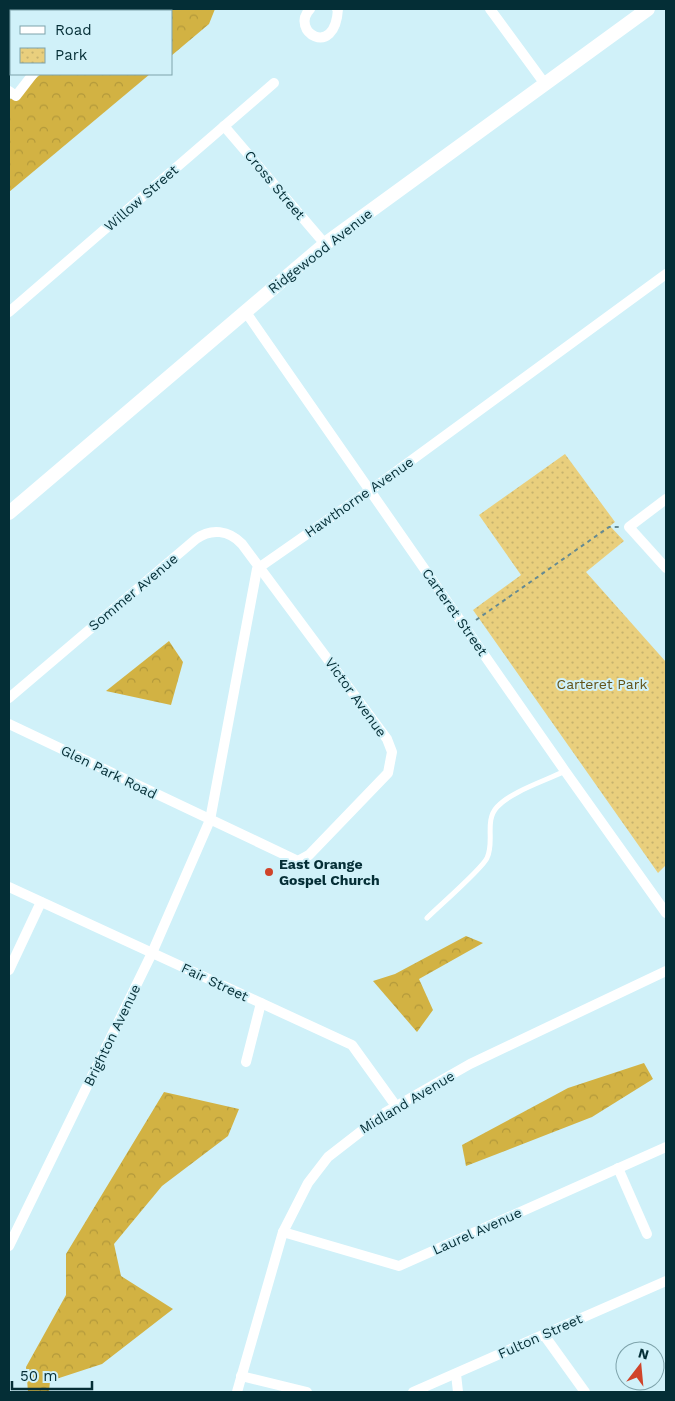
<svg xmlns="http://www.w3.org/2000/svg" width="675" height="1401" viewBox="0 0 675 1401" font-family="'Work Sans',sans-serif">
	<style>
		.forest { fill: url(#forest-crowns) }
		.park { fill: url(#park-dots) }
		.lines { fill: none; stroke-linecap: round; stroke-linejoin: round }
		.path { stroke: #658a92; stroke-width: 2; stroke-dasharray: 4 4; stroke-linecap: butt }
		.lane { stroke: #fff; stroke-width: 5 }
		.street { stroke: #fff; stroke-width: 10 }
		.secondary { stroke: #fff; stroke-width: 14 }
		.poi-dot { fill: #d0442a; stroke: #d0f1f9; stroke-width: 2 }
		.labels { text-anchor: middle; stroke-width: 4; stroke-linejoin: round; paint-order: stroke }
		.street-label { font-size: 14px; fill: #042e36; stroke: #d0f1f9 }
		.park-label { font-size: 14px; fill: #635319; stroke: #d0f1f9 }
		.poi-label { font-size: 14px; font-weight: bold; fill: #042e36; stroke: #d0f1f9; text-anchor: start }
	</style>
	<defs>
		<pattern id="forest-crowns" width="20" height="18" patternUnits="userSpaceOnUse" patternTransform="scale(1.25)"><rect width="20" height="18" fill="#d2b243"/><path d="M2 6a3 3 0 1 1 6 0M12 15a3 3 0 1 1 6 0" fill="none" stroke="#b3993b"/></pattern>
		<pattern id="park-dots" width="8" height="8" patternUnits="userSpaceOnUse" patternTransform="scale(1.25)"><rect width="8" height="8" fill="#e9cf7d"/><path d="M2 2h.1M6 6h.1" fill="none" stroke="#c6b26d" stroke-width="1.8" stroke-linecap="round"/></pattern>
	</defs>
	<rect width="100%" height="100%" fill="#d0f1f9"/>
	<g class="forest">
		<polygon points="163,9 215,9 209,24 171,56 171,11 163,11"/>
		<polygon points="41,74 150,74 9,192 9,100"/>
		<polygon points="169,641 183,662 171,705 106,691"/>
		<polygon points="466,936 483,943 419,979 433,1010 417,1032 373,981 395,974"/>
		<polygon points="644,1063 653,1079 592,1117 466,1166 462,1145 568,1088"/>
		<polygon points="164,1092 239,1109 228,1136 162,1186 114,1244 121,1276 173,1309 102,1364 50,1381 49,1392 28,1392 26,1367 66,1295 66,1254"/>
	</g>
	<polygon class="park" points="565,454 615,522 610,526 624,541 586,572 666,662 666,865 658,873 473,610 521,575 479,515"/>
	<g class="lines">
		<polyline class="path" points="476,620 609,527 620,527"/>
		<path class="lane" d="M427,918C438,907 483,868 487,858C495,842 484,821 497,807C512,791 545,781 565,771"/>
		<g class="street">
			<path d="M310,9C289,31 335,60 338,9H337"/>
			<polyline points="490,9 545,84"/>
			<polyline points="85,11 87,9"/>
			<polyline points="9,91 16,96 33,74"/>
			<polyline points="224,126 325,244"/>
			<polyline points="245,311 565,771 666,913"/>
			<polyline points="9,312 274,83"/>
			<polyline points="666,499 629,527 666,568"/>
			<path d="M9,698L196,539C211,528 229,530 242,544L387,739L392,752L388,773L309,855L298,861L9,724"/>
			<polyline points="9,887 352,1045 396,1106"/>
			<polyline points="9,970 41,902"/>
			<polyline points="246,1062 261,1003"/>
			<polyline points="618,1168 647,1234"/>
			<polyline points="283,1232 399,1266 666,1147"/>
			<polyline points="9,1246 152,953 210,820 257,569 379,484 666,274"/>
			<polyline points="544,1335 585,1392"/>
			<polyline points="456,1374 458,1392"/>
			<polyline points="241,1376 307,1392"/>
			<polyline points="237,1392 283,1232 308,1183 328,1157 386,1112 470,1064 666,971"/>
			<polyline points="413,1392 666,1281"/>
		</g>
		<polyline class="secondary" points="9,513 325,244 648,9"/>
	</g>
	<circle class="poi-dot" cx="269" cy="872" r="5"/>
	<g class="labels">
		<g class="street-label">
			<text transform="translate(275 185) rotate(50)" y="5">Cross Street</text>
			<text transform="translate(141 198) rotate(-41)" y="5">Willow Street</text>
			<text transform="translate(320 251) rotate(-38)" y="5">Ridgewood Avenue</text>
			<text transform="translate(359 497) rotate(-35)" y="5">Hawthorne Avenue</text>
			<text transform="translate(133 592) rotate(-40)" y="5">Sommer Avenue</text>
			<text transform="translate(455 612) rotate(55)" y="5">Carteret Street</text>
			<text transform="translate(356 697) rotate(54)" y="5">Victor Avenue</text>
			<text transform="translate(109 772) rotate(26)" y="5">Glen Park Road</text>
			<text transform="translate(215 982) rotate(25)" y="5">Fair Street</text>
			<text transform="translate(112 1035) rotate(-64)" y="5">Brighton Avenue</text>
			<text transform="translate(407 1102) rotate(-31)" y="5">Midland Avenue</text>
			<text transform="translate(477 1231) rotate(-24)" y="5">Laurel Avenue</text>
			<text transform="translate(540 1336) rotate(-24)" y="5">Fulton Street</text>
		</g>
		<g class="park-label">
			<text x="602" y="689">Carteret Park</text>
		</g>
		<g class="poi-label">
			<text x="279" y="869">East Orange<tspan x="279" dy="16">Gospel Church</tspan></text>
		</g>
	</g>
	<rect width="675" height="1401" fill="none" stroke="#042e36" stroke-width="20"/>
	<rect x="10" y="10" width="162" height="65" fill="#d0f1f9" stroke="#7ea3ab"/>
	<rect x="20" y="26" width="25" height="8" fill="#ffffff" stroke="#7ea3ab"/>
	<text x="55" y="35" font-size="15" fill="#042e36">Road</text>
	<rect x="20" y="48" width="25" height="15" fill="url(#park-dots)" stroke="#7ea3ab"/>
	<text x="55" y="60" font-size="15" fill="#042e36">Park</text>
	<g transform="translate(640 1366) rotate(16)"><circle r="24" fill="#d0f1f9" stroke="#7ea3ab"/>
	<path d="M0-4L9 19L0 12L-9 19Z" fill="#d0442a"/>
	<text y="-8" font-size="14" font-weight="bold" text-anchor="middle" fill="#042e36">N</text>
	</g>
	<path d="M12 1381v8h80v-8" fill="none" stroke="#042e36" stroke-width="2.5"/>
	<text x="20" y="1381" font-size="15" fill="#042e36" stroke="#d0f1f9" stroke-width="4" paint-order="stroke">50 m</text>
</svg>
